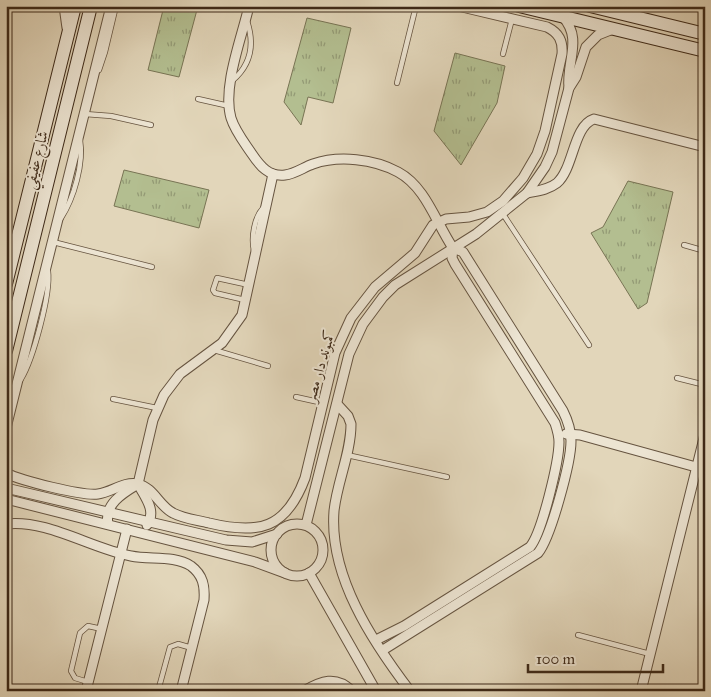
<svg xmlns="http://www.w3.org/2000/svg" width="711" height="697" viewBox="0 0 711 697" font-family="'IM FELL Great Primer',Amiri,serif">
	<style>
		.park { fill: url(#park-tufts); stroke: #787454 }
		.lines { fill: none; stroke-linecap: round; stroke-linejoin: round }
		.lane-casing { stroke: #665440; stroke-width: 6 }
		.street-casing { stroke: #665440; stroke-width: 11 }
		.secondary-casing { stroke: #3d2918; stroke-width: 14 }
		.lane { stroke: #ece4d2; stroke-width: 4.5 }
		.street { stroke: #ece4d2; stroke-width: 9 }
		.secondary { stroke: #ece4d2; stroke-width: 12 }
		.labels { text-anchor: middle; stroke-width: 4; stroke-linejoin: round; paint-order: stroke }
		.street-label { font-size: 15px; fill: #3d2918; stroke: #ece4d2 }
	</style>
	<defs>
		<pattern id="park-tufts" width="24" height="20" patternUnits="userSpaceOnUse" patternTransform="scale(1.25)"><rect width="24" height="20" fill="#b3be90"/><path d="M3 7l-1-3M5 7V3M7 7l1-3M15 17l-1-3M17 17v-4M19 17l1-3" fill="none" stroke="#939a75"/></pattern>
	</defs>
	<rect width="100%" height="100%" fill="#e2d6ba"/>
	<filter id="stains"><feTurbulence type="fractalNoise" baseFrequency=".004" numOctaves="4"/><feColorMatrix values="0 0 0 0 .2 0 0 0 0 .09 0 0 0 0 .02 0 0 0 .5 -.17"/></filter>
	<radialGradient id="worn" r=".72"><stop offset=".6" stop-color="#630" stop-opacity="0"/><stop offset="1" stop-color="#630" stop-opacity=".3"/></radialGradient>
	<g class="park">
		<polygon points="164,6 198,6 179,77 148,70"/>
		<polygon points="307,18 351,28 333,103 308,97 301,125 284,102"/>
		<polygon points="455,53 505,66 497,103 461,165 434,131"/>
		<polygon points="124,170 209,190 199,228 114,206"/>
		<polygon points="628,181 673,192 647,303 638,309 591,233 603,227"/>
	</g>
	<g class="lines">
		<defs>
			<g id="lane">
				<polyline points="503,54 512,19"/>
				<polyline points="99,70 105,52 116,6"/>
				<path d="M232,81C251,65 255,45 247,21"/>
				<polyline points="397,83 416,6"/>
				<polyline points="198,99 229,106"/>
				<polyline points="85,114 111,116 151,125"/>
				<polyline points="503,214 589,345"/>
				<path d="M61,218C74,198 84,163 80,140"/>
				<polyline points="53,242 152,267"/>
				<polyline points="684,245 705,251"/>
				<path d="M254,251C251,238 254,217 264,207"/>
				<polyline points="245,300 215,293 213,290 217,278 249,285"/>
				<polyline points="214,350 268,366"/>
				<polyline points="677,378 705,385"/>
				<path d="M21,379C33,359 51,294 48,271"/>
				<polyline points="296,397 323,403"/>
				<polyline points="113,399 157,408"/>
				<polyline points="347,455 447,477"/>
				<polyline points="578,635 650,654"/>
				<polyline points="88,682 75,678 71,671 80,633 88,626 102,629"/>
				<polyline points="158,691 170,647 178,644 192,648"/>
			</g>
			<g id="street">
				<polyline points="64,6 67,28"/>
				<path d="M249,6C242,37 222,87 231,118C235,131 244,142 252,154C260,166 269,177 285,175C295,174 304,167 313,164C339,155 374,159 398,172C426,187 436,223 453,248L463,252L563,411C568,421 571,430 571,441C571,462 551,537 538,553L383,650"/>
				<path d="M563,17C583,39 566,62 569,88"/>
				<path d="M527,193C537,191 548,190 557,183C574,168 573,126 594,119L705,147"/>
				<path d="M337,404L348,416L351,424C351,453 337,482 334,511C329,576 372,641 410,691"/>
				<polyline points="6,428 111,6"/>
				<polyline points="566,434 580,435 696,467"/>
				<path d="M6,473C22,481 82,496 98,494C112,492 124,481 138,484C154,488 159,506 173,513C184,519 198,520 209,523C259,535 286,529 305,478L335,353L351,318L375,287L415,253L433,225L446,219L469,217L487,212L503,201L523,178L537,154L545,131L562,54C563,41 559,33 547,27L458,6"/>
				<path d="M138,484C145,497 157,511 147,525"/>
				<polyline points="6,488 226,540 252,542 277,534"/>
				<polyline points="6,499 255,562 285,573"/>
				<path d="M6,524C47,519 92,549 131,556C150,560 174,555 191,566C203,575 205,586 204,600L181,691"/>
				<path d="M108,524C104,504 123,493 138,484L153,420L164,395L180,374L222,343L242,315L273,174"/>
				<circle cx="297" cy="550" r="26"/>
				<polyline points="306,525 349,354 363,324 383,297 395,285 476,234 527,193 545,167 552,152 569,88 576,77 586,47 598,35 613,29"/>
				<polyline points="309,573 376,691"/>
				<path d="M376,640L404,626L530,547C542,533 559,461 559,442C559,435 557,429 555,423L455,264L452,258L453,248"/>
				<polyline points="86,691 127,529"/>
				<path d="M304,691C321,681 336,675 352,691"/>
				<polyline points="641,691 705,434"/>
			</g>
			<g id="secondary">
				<polyline points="519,6 705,51"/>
				<polyline points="590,6 705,34"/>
				<polyline points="6,284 75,6"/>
				<polyline points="6,351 91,6"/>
			</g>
		</defs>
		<use href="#lane" class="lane-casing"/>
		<use href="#street" class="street-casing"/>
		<use href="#secondary" class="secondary-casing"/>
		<use href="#lane" class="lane"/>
		<use href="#street" class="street"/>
		<use href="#secondary" class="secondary"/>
	</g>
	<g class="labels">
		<g class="street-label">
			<text transform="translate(36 160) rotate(-76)" y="5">شارع عفيفي</text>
			<text transform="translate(320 366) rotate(-74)" y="5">كمبوند دار مصر</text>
		</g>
	</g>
	<rect width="711" height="697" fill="none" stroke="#e2d6ba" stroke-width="25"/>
	<rect x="8" y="8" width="696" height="682" fill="none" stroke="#3d2918" stroke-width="2.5"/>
	<rect x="12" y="12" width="686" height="672" fill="none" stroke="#3d2918"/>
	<path d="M528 664v8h135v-8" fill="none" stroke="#3d2918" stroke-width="2.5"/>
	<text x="536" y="664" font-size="15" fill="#3d2918" stroke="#ece4d2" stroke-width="4" paint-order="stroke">100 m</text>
	<rect width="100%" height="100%" filter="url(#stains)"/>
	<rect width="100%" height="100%" fill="url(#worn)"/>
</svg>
